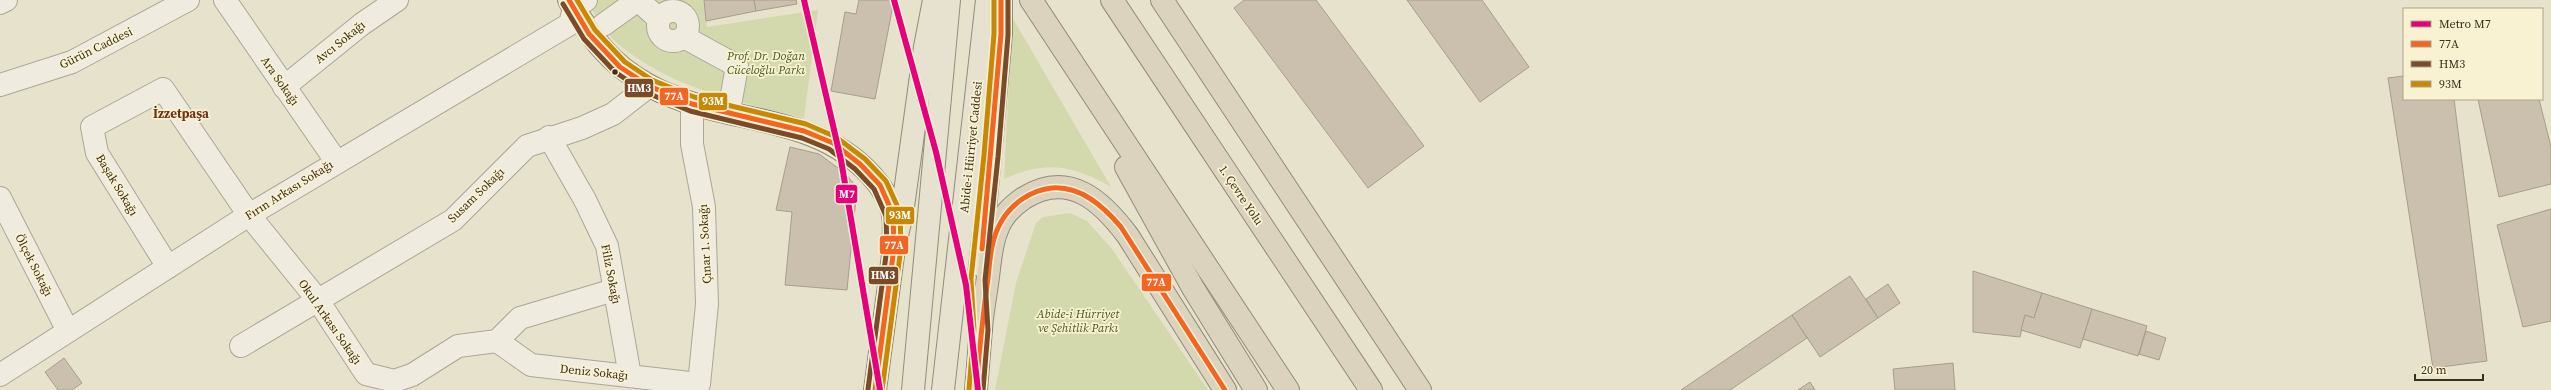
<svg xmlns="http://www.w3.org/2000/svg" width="2551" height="390" viewBox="0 0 2551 390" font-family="'Source Serif 4',serif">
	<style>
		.green { fill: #d4d9ad }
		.building { fill: #cbc0ad; stroke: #a89d8b }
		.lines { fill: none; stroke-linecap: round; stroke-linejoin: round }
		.minor-casing { stroke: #aca696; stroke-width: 24 }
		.major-casing { stroke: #918b7c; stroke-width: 24 }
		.highway-casing { stroke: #918b7c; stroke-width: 24 }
		.minor { stroke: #efebdf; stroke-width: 22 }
		.major { stroke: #e7e2cf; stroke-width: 22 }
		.highway { stroke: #dbd3bd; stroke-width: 22 }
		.bus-1-casing { stroke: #f9f2d2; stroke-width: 8 }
		.bus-2-casing { stroke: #f9f2d2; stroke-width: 8 }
		.bus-3-casing { stroke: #f9f2d2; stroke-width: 8 }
		.bus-1 { stroke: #f26522; stroke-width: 5 }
		.bus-2 { stroke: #7a4b2a; stroke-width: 5 }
		.bus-3 { stroke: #c88807; stroke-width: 5 }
		.metro-1-casing { stroke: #f9f2d2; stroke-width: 9 }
		.metro-1 { stroke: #e5007d; stroke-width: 6 }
		.bus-dot { fill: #3c2f1c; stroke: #f9f2d2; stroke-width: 1.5 }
		.labels { text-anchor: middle; stroke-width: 3.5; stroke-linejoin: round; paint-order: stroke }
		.street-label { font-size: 12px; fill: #3c2f1c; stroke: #f9f2d2 }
		.park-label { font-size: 12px; font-style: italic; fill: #465b21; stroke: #f9f2d2 }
		.neighbourhood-label { font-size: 13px; font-weight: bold; fill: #6d3217; stroke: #f9f2d2 }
		.line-badge { stroke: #f9f2d2; stroke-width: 1.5 }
		.badge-label { font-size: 11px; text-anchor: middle; font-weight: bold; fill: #fff }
	</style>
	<rect width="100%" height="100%" fill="#e7e2cc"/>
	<g class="green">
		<path d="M599,0H704L707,27L818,10L804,118C739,102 671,88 618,44C607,35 598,18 589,6Z"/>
		<path d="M1012,17L1111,187C1074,165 1044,160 1004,179Z"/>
		<polygon points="1070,213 1087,221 1112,249 1208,390 995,390 1016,283 1036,223 1043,217"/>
	</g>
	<g class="building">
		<polygon points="704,0 754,0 756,11 706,21"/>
		<polygon points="754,0 796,0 797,4 756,11"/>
		<polygon points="859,0 894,0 875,99 831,91 845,12 856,14"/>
		<polygon points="1244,0 1316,0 1424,146 1368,188 1234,8"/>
		<polygon points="1407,0 1482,0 1529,67 1480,102"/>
		<polygon points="2404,76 2404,99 2454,99 2487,361 2433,368 2388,78"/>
		<polygon points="2478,99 2539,99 2551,147 2551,184 2499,197"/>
		<polygon points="790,147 819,154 846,174 857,188 847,290 785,285 792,212 776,210"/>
		<polygon points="2551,209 2551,321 2523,327 2497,225"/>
		<polygon points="1973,271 2042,293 2034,318 2025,315 2020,337 1973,332"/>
		<polygon points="1850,276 1878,318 1820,357 1792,315"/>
		<polygon points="1888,284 1900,303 1878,318 1866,299"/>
		<polygon points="2042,293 2092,309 2080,348 2021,330 2025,315 2034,318"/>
		<polygon points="2092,309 2147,326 2138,356 2083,339"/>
		<polygon points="1792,315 1807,338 1730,390 1681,390"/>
		<polygon points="2146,331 2166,338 2159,360 2139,354"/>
		<polygon points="64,358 82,383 72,390 58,390 45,372"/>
		<polygon points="1953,363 1955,390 1895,390 1893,369"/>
		<polygon points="1810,382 1815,390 1798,390"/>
	</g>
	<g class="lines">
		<defs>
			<g id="minor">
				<polyline points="225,0 336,161"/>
				<polyline points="0,3 6,0"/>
				<circle cx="673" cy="26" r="15"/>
				<polyline points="603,25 638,0 659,19"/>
				<polyline points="684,37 737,66 731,100"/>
				<polyline points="0,85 72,62 188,0"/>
				<polyline points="284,87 362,24 397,0"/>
				<polyline points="549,137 585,200 607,246 630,376"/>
				<polyline points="0,198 68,331"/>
				<polyline points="168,267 97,153 92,127 163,89 249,215 317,299 366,374 394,381 412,375 458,346 497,341 520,318 614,290"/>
				<polyline points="497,341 531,365 699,384 707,304 704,207 692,144 692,104"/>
				<polyline points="241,346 453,220 527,146 582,128 613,114 649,86"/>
				<polyline points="0,375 249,215 570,24 574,8 586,0"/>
			</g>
			<g id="major">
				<path d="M569,0C593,39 607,62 648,85C721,126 812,110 871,175C881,186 890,200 893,214C895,225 893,237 894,248"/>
				<polyline points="980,265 1001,34 1001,0"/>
				<polyline points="875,390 894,248 902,214 925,47 934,0"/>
				<polyline points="913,390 949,0"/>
				<polyline points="943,390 987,0"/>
				<polyline points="976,390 981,329 980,309"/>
			</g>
			<g id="highway">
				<polyline points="1031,0 1288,390"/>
				<polyline points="1112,0 1371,390"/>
				<polyline points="1162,0 1420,390"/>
				<polyline points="1126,167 1193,288 1256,390"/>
				<path d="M981,329C982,314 985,299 987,284C990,265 990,247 997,230C1002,216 1012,206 1024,198C1069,170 1102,201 1128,236L1225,390"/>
			</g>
		</defs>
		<use href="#minor" class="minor-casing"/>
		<use href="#major" class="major-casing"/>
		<use href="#highway" class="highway-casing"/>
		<use href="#minor" class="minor"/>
		<use href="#major" class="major"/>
		<use href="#highway" class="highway"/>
		<defs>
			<g id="bus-1">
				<polyline points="569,0 589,34 620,67 649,86 692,104 804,131 833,143 860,164 880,185 893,214 894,248 875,390"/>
				<polyline points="982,249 1001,34 1001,0"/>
				<path d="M976,390C979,353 983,315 988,278C990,259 991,239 1001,222C1011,204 1031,190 1052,188C1081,186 1103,206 1121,227L1225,390"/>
			</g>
			<g id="bus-2">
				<polyline points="563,4 584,39 615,72 645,92 690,111 802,138 829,149 855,169 874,189 886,216 887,248 868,389"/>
				<polyline points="983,390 988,330 985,280 998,157 1008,35 1008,0"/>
			</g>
			<g id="bus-3">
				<polyline points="577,0 595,30 625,62 652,80 694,97 806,124 836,137 865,159 886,181 900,212 901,248 882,390"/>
				<polyline points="969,389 974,329 971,279 984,155 994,34 994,0"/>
			</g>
		</defs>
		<use href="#bus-1" class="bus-1-casing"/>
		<use href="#bus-2" class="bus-2-casing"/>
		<use href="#bus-3" class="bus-3-casing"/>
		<use href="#bus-1" class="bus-1"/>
		<use href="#bus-2" class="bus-2"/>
		<use href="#bus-3" class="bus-3"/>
		<defs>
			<g id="metro-1">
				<polyline points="804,0 841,160 880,390"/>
				<polyline points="894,0 936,152 966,285 978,390"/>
			</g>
		</defs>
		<use href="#metro-1" class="metro-1-casing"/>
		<use href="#metro-1" class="metro-1"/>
	</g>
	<circle class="bus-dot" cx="615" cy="72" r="3.5"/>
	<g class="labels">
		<g class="street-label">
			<text transform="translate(340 42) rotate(-39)" y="4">Avcı Sokağı</text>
			<text transform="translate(96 48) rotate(-26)" y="4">Gürün Caddesi</text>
			<text transform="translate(280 81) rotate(55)" y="4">Ara Sokağı</text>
			<text transform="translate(971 147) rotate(-84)" y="4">Abide-i Hürriyet Caddesi</text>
			<text transform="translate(117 185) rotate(59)" y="4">Başak Sokağı</text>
			<text transform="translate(289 190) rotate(-32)" y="4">Fırın Arkası Sokağı</text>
			<text transform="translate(476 195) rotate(-44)" y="4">Susam Sokağı</text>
			<text transform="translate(1241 195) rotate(56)" y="4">1. Çevre Yolu</text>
			<text transform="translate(705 244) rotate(-93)" y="4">Çınar 1. Sokağı</text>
			<text transform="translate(34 265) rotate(63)" y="4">Ölçek Sokağı</text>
			<text transform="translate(611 274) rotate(79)" y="4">Filiz Sokağı</text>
			<text transform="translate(330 322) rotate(55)" y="4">Okul Arkası Sokağı</text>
			<text transform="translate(594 372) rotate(6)" y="4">Deniz Sokağı</text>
		</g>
		<g class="park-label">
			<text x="766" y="60">Prof. Dr. Doğan<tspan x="766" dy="14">Cüceloğlu Parkı</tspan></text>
			<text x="1078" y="318">Abide-i Hürriyet<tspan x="1078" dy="14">ve Şehitlik Parkı</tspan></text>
		</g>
		<g class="neighbourhood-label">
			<text x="181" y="118">İzzetpaşa</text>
		</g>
	</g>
	<g class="line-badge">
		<rect x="624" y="78" width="30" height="20" rx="4" fill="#7a4b2a"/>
		<rect x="659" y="87" width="30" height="19" rx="4" fill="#f26522"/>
		<rect x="698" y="92" width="30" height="19" rx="4" fill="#c88807"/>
		<rect x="835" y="184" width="23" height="20" rx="4" fill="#e5007d"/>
		<rect x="885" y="206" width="30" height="19" rx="4" fill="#c88807"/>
		<rect x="879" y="235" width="30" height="20" rx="4" fill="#f26522"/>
		<rect x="868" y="266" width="31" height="19" rx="4" fill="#7a4b2a"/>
		<rect x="1141" y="273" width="31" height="19" rx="4" fill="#f26522"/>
	</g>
	<g class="badge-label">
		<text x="639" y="92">HM3</text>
		<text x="674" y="100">77A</text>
		<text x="713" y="105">93M</text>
		<text x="847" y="198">M7</text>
		<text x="900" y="219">93M</text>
		<text x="894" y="249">77A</text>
		<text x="883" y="279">HM3</text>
		<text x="1156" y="286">77A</text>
	</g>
	<rect x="2403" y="8" width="140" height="92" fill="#f9f2d2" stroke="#ada489"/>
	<rect x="2411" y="21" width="20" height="6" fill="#e5007d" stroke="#ada489"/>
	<text x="2439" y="28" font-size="12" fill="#3c2f1c">Metro M7</text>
	<rect x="2411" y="41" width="20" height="6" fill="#f26522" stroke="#ada489"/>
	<text x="2439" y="48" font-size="12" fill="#3c2f1c">77A</text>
	<rect x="2411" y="61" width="20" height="6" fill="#7a4b2a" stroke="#ada489"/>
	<text x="2439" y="68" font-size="12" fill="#3c2f1c">HM3</text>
	<rect x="2411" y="81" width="20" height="6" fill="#c88807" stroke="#ada489"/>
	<text x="2439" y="88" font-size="12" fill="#3c2f1c">93M</text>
	<path d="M2415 374v6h68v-6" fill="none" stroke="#3c2f1c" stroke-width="2"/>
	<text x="2421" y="374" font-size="12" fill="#3c2f1c" stroke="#f9f2d2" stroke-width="3" paint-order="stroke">20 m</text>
</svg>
